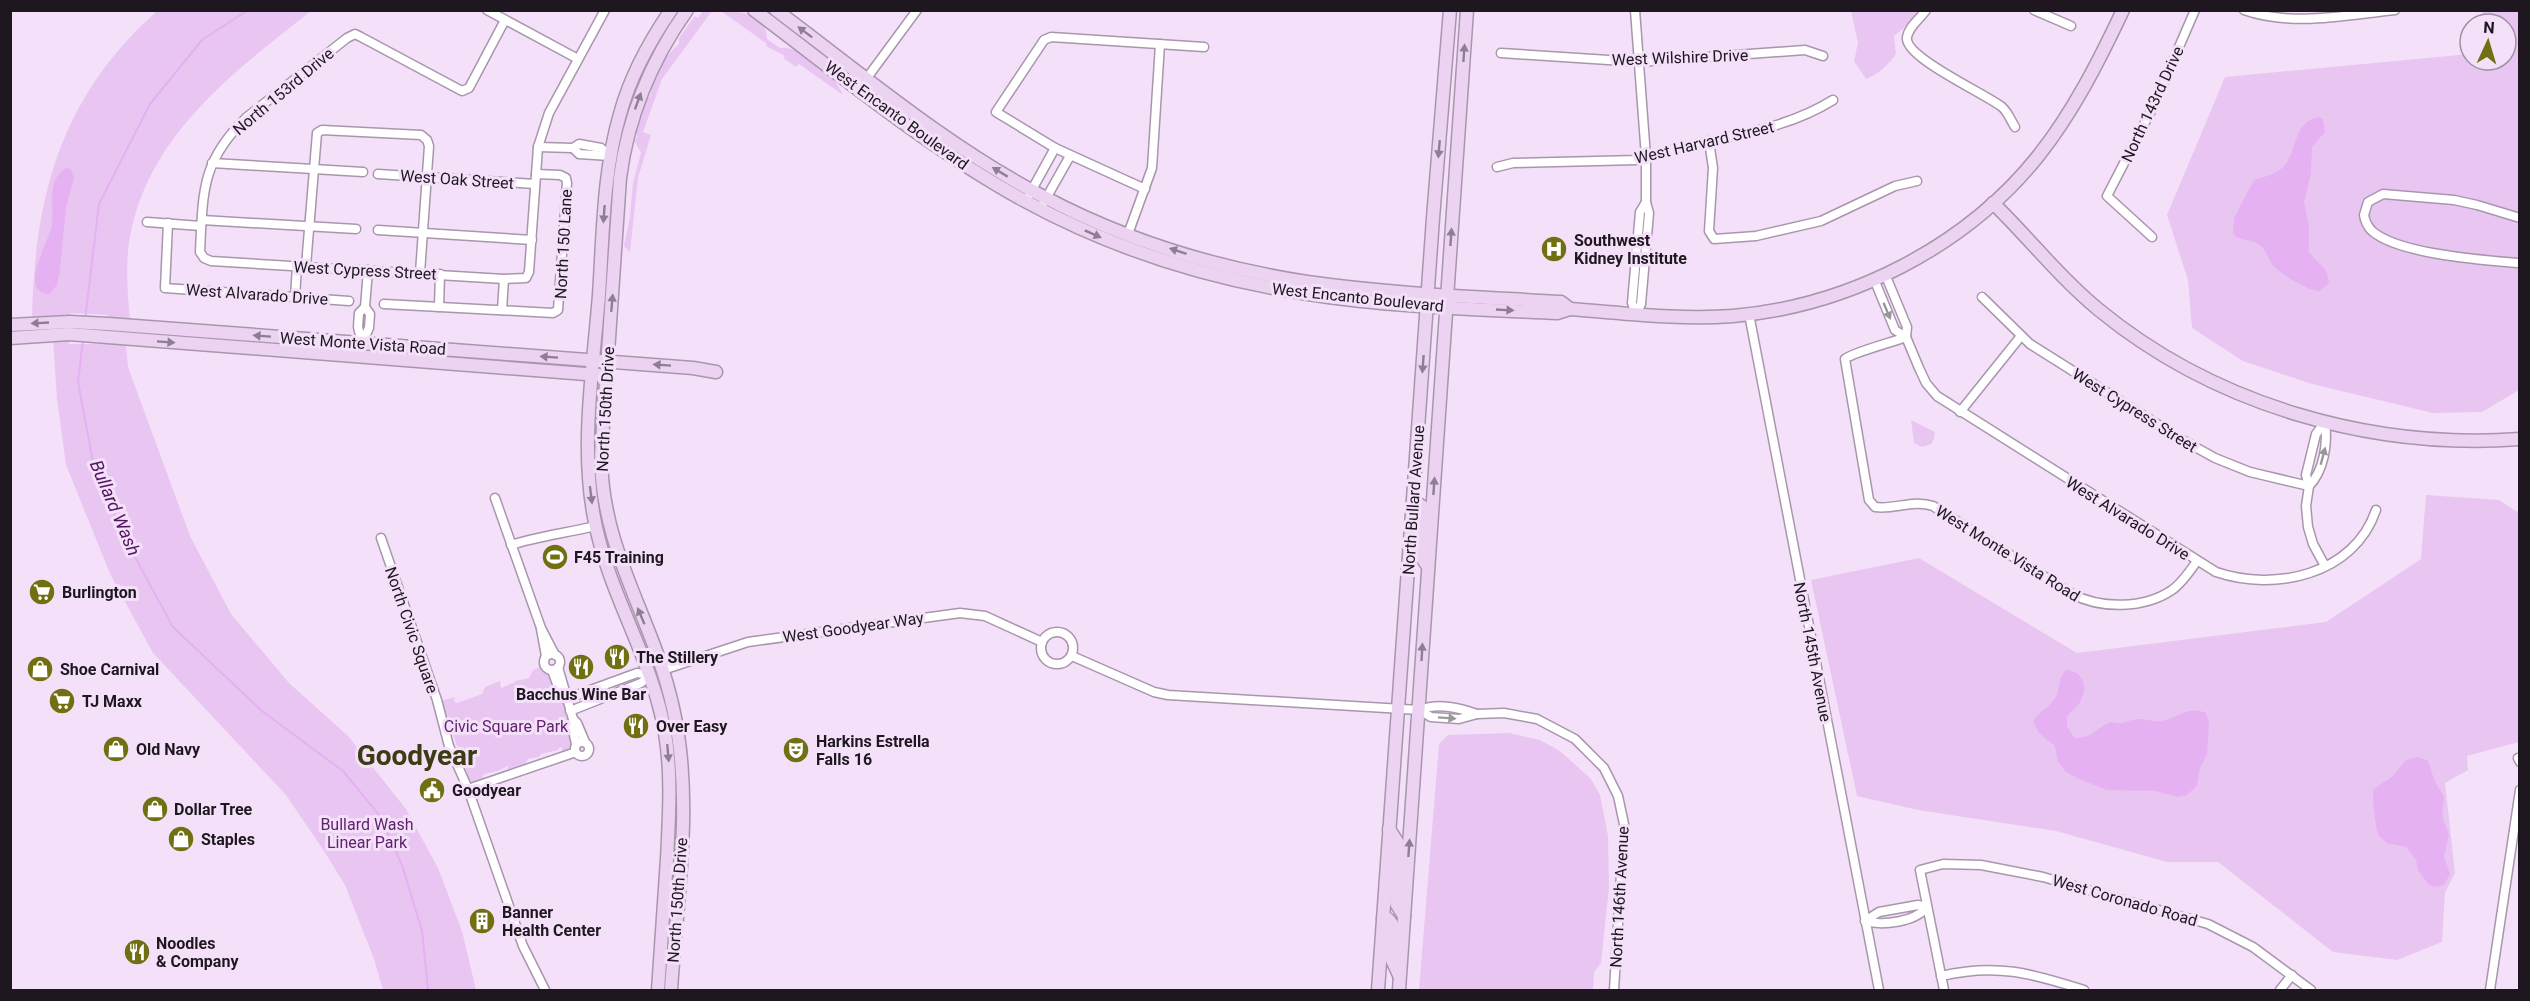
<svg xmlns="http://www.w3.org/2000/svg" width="2530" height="1001" viewBox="0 0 2530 1001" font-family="Roboto,sans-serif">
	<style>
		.green { fill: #e8c6f1 }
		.water { fill: #e5b1f2 }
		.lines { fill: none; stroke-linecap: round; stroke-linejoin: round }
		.stream { stroke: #e5b1f2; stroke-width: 2 }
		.street-casing { stroke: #a896ad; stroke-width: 11 }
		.secondary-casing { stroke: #a896ad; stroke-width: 15 }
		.street { stroke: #fff; stroke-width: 8 }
		.secondary { stroke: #ebd3f1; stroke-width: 12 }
		.oneway { fill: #8f7e93 }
		.oneway2 { fill: #9a979b }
		.labels { text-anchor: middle; stroke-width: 6; stroke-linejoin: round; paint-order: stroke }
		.street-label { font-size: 16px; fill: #1e1720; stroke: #f4e1f9 }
		.poi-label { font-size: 16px; font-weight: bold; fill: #1e1720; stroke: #f4e1f9; text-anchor: start }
		.park-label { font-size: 16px; fill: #60226e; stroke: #f4e1f9 }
		.water-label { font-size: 18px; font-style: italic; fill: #521461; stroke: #f4e1f9 }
		.town-label { font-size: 28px; font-weight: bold; fill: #3c3c13; stroke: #f4e1f9 }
	</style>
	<rect width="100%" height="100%" fill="#f4e1f9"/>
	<g class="green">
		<path d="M157,11H311C230,75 140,141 128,252C126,274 128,298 130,320L109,319L108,315L71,313L70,317H32C35,193 62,96 157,11Z"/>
		<path d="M703,11H712L662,79L643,132L651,135L638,178L630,252L624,246L630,217L633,183L641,153L635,142L637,136L635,131L646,95L650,97C652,79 665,55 679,44V38L695,16L698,18Z"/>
		<path d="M721,11C741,11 766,14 767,39L780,48C801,45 836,76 843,95L799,64L796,67L783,58L785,56L766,46L767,44Z"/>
		<path d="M1851,11H1919L1911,22L1894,36L1896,54C1887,66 1880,73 1866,79L1854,61L1858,43Z"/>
		<polygon points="2482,11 2519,11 2519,390 2482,412 2433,413 2312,384 2243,361 2192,328 2188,280 2167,215 2225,77 2470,54 2470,60 2506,60 2506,24 2484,24"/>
		<polygon points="53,340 69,341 69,344 126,344 128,367 190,536 231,614 289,683 348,736 406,809 438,868 462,931 476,990 383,990 374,959 345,885 324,851 286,795 153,653 111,576 66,465 57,399"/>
		<polygon points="1911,420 1935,432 1934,439 1931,444 1922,447 1914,443"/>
		<polygon points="2426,495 2499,500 2519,513 2519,742 2467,756 2468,770 2445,783 2455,873 2445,893 2442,942 2397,960 2333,952 2218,862 2167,862 2056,831 1918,810 1857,796 1811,580 1919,558 2077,653 2326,622 2421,559"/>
		<path d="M543,666C559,684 575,726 572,751L562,753V748L560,747L558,750L541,754L539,757L528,759L524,766L508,772V766L498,771L484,774L480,782L471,784L441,701L455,697L454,701L457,703L482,694L485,687L500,681L501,688L513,683L515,681L529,678L533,670Z"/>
		<polygon points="1509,733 1540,740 1560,751 1591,779 1600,795 1608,836 1609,887 1601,963 1594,972 1593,990 1419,990 1439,744 1448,735"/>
	</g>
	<g class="water">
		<path d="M2319,117L2323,119L2325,132L2312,147L2311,173L2304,202L2309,227V252C2318,264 2328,267 2329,283L2319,291C2307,290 2283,275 2274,267C2269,261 2267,252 2262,247C2254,238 2241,242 2233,234L2234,218L2254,180C2263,177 2274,175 2281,169C2299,153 2291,122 2319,117Z"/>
		<path d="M66,168L71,169L74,178L66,207L60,270L57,285L49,294C18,292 48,242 51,229C56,208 44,182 66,168Z"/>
		<path d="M2066,670C2083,671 2089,687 2080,702C2077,707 2071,712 2067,716V726L2074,738C2091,739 2096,728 2111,722C2125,726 2125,720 2138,719C2145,719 2153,722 2161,721C2178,718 2188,705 2206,713L2209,723L2207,754L2200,768L2197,785L2187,795L2178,797L2156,791L2107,790L2079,779L2066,772L2058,762L2055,746L2039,733L2033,722C2038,712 2047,709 2053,701C2061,692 2057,679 2066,670Z"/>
		<path d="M2418,757L2428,761L2435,782L2444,797L2442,816L2449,835L2444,857L2450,874L2444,885L2434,887L2428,884L2418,870L2416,860L2406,847L2387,843L2378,835C2376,827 2371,794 2374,789L2393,776L2406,760Z"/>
	</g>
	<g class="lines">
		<g class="stream">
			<polyline points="85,320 99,204 150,104 202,40 248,10"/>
			<polyline points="83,340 78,382 93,462 124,537 173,627 262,711 343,771 379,815 402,865 422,931 428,990"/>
		</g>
		<defs>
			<g id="street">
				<polyline points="487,10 578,59"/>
				<polyline points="1635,10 1646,157 1646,202 1649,213 1641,304 1636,314"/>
				<path d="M1926,10C1920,19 1909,26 1907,37C1903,57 1986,94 2002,107C2008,112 2011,121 2015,127"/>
				<polyline points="2034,10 2071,26"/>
				<path d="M2244,10C2292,27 2346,15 2395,10"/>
				<path d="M505,20L469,88L462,91L361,37L355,34L347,38L247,117C201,161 203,192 200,252L204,258L211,261L504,279L526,278L529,272L538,147L549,113L605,10"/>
				<polyline points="1501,53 1639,62 1805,50 1823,56"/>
				<polyline points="864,82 917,10"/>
				<polyline points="1709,141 1713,168 1709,231 1714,239 1756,236 1821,221 1895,186 1917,181"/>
				<polyline points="538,147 573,148 579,144 601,148 610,156"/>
				<polyline points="573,148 579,154 610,156"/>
				<polyline points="212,163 363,172"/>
				<path d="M1497,167L1513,163L1638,160C1702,137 1774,137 1833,100"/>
				<polyline points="378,174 535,184"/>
				<polyline points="1145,189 1055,148 996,112 1044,40 1051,37 1204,47"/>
				<polyline points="1029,195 1055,148"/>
				<polyline points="1040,209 1070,156"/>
				<polyline points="202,220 356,229"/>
				<polyline points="147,222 201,226"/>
				<polyline points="168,223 165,288 349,301"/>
				<polyline points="378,230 532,240"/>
				<polyline points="1128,234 1152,168 1160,44"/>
				<polyline points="2152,237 2107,196 2153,107 2195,10"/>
				<path d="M2517,263C2482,260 2398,254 2372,231C2368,227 2365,221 2364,215L2368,202L2383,194L2454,200L2477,205L2520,218"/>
				<polyline points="306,266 317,133 322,130 421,135 427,140 429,146 420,273"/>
				<path d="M1885,274L1907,327L1906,337L1919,368L1926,383L1937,396L2216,572C2275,592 2354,575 2376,510"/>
				<polyline points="1874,279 1895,330 1906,337"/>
				<polyline points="295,297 297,266"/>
				<polyline points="1982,297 2030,344 2179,438 2215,458 2250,472 2309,486"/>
				<polyline points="384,304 553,313 558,310 567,183 566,178 560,175 536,174"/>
				<polygon points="365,307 370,314 369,328 362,343 358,327 359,313"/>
				<polyline points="365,307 368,270"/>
				<polyline points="439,307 440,274"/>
				<polyline points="502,310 504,279"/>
				<polyline points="1636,314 1632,303 1640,212 1646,202"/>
				<polyline points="1749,314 1879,990"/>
				<path d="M1906,337C1893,342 1851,353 1845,359L1869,500L1875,507C1895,510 1913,499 1933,506L2072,594C2101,609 2144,609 2172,590C2182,583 2190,571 2197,561"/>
				<polyline points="1960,412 2021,336"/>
				<path d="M2309,486C2324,471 2328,443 2325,422"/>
				<polyline points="495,498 541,628 555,655"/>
				<polyline points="381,538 437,700 449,746 468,789 523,946 545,990"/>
				<path d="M511,545C539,536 567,533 595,526"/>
				<polyline points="2325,566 2313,544 2308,527 2306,506 2309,486 2306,475 2316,434 2325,422"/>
				<polyline points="541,629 546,656"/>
				<circle cx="1057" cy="648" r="16"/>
				<circle cx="552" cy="662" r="8"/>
				<path d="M1072,656L1154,692L1168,695L1419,710C1438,703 1457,707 1477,714"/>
				<polyline points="558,667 573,719 577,723 585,742"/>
				<polyline points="552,670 558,687 563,691"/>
				<polyline points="663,670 748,642 960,613 985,616 1042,642"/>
				<polyline points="566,699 637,673 651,675"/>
				<polyline points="1419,710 1431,717 1459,719 1477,714 1504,713 1537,719 1575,739 1604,768 1618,796 1624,824 1614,990"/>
				<polyline points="570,711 641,683 651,675"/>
				<polyline points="573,719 572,726 576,744"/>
				<circle cx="582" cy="749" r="7"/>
				<polyline points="2518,758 2520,762"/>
				<polyline points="468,789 576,752"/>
				<path d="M1918,905L1927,907C1915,922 1883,926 1865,921L1879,912Z"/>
				<path d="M1941,976C1996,963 2031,973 2084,990"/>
				<polyline points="1944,990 1920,870 1943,864 1981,865 2043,877 2208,924 2253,947 2311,990"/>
				<polyline points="2280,990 2292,975"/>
				<polyline points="2490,990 2520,790"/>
			</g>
			<g id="secondary">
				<path d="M754,10C842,76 928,148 1025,201C1113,249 1209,279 1308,294C1390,307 1474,309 1557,313L1570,309C1625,313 1679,320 1733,316C1849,306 1966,247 2039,155C2073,112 2099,61 2123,10"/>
				<path d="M776,10C863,75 948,147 1044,197C1125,240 1217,268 1307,282C1391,294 1477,297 1561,302L1570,309"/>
				<path d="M1993,203C2029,238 2060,278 2099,310C2215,405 2371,450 2520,439"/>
				<polyline points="10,325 70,322 108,324 693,368 716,372"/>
				<polyline points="10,338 69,334 599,375"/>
				<polyline points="1414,501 1423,507 1420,555 1427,565"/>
				<polyline points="1389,829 1398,843 1396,903 1404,916"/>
				<polyline points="1383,918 1388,919 1392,924 1392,960 1399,975"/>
				<path d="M658,990C661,947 664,903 667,859C669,817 672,775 665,733C653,661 611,598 596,527C579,452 593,371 599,295C603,235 603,172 620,114C630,77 649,42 671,10"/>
				<path d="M671,990C677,897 694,800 673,708C654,619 601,552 601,455L620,178C628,116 651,61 687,10"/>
				<polyline points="1378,990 1433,218 1450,10"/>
				<polyline points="1399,990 1467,10"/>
			</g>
		</defs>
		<use href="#street" class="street-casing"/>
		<use href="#secondary" class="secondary-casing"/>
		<use href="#street" class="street"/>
		<use href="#secondary" class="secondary"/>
	</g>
	<defs><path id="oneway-solid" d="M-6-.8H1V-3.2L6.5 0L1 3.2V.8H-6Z" transform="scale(1.5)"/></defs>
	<g class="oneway">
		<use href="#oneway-solid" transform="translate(805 32) rotate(-143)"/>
		<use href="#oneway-solid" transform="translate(1464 53) rotate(-86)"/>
		<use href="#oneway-solid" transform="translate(638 101) rotate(-70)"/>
		<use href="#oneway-solid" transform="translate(1439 149) rotate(95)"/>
		<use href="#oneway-solid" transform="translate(1000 172) rotate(-149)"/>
		<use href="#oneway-solid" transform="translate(604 214) rotate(94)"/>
		<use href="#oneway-solid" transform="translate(1093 234) rotate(24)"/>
		<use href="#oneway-solid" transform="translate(1451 237) rotate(-86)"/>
		<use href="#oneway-solid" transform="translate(1178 251) rotate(-162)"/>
		<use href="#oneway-solid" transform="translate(612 303) rotate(-85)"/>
		<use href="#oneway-solid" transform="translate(1505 310) rotate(3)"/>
		<use href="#oneway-solid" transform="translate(40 323) rotate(177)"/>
		<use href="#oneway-solid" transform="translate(262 336) rotate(-176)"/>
		<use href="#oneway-solid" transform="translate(166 342) rotate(4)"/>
		<use href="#oneway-solid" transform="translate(549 357) rotate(-176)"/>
		<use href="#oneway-solid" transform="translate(1423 364) rotate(94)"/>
		<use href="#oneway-solid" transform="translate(662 365) rotate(-176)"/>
		<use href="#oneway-solid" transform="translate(1434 486) rotate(-86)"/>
		<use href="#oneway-solid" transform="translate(591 495) rotate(83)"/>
		<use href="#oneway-solid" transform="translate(641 616) rotate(-113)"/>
		<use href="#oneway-solid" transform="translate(1422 652) rotate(-87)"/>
		<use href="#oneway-solid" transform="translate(668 753) rotate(85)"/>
		<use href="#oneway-solid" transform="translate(1409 848) rotate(-86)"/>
	</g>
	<g class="oneway2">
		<use href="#oneway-solid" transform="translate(1887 311) rotate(67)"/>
		<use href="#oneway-solid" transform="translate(2323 456) rotate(-75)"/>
		<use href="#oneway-solid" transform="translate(1447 718) rotate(4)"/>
	</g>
	<defs>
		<symbol id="hospital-disc" viewBox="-11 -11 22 22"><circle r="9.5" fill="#707013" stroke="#f4e1f9"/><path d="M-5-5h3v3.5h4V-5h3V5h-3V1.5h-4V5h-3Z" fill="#fff"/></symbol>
		<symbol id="stadium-disc" viewBox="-11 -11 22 22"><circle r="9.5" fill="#707013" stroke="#f4e1f9"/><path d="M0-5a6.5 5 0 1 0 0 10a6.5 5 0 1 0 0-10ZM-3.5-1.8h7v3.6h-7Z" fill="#fff"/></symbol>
		<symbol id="supermarket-disc" viewBox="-11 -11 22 22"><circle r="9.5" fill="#707013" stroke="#f4e1f9"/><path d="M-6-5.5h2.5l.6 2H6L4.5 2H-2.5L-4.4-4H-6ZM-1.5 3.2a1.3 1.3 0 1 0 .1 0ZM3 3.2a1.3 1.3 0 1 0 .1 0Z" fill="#fff"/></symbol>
		<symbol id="restaurant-disc" viewBox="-11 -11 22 22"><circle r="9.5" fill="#707013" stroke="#f4e1f9"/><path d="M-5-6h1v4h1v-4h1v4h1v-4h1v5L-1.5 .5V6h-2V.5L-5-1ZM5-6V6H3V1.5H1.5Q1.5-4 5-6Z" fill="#fff"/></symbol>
		<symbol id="shop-disc" viewBox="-11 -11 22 22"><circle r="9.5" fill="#707013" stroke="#f4e1f9"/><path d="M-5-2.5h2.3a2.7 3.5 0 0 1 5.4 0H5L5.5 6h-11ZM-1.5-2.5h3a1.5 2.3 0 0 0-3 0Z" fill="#fff"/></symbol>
		<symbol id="theatre-disc" viewBox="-11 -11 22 22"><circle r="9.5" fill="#707013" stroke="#f4e1f9"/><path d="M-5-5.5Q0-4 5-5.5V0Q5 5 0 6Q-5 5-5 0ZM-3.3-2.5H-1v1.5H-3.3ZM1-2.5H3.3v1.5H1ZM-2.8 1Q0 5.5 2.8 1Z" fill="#fff"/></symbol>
		<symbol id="civic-disc" viewBox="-11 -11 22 22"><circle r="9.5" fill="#707013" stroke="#f4e1f9"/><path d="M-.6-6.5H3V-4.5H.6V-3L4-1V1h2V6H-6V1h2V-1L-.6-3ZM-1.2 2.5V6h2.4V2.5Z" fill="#fff"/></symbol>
		<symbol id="building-disc" viewBox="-11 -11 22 22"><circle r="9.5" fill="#707013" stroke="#f4e1f9"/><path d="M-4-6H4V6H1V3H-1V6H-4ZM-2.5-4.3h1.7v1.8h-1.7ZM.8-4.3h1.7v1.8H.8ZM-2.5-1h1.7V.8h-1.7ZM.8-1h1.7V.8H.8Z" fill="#fff"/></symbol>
	</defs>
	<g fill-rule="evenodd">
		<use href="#hospital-disc" x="1539" y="234" width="30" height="30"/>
		<use href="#stadium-disc" x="540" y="542" width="30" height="30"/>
		<use href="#supermarket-disc" x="27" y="577" width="30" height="30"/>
		<use href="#restaurant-disc" x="602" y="642" width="30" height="30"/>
		<use href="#restaurant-disc" x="566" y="652" width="30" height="30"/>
		<use href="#shop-disc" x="25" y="654" width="30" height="30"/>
		<use href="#supermarket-disc" x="47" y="686" width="30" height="30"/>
		<use href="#restaurant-disc" x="621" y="711" width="30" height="30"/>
		<use href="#shop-disc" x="101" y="734" width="30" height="30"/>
		<use href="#theatre-disc" x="781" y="735" width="30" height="30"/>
		<use href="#civic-disc" x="417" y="775" width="30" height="30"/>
		<use href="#shop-disc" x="140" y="794" width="30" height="30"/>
		<use href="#shop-disc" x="166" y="824" width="30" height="30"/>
		<use href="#building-disc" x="467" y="906" width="30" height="30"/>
		<use href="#restaurant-disc" x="122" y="937" width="30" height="30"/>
	</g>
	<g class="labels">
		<g class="street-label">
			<text transform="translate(1680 57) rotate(-2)" y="6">West Wilshire Drive</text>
			<text transform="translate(283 91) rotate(-40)" y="6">North 153rd Drive</text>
			<text transform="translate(2152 104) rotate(-65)" y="6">North 143rd Drive</text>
			<text transform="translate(897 115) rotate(36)" y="6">West Encanto Boulevard</text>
			<text transform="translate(1704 142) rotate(-13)" y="6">West Harvard Street</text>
			<text transform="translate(457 179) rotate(4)" y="6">West Oak Street</text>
			<text transform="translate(563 244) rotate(-87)" y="6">North 150 Lane</text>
			<text transform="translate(365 270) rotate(3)" y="6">West Cypress Street</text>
			<text transform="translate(257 294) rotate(4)" y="6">West Alvarado Drive</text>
			<text transform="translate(1358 297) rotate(6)" y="6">West Encanto Boulevard</text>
			<text transform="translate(363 343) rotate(4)" y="6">West Monte Vista Road</text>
			<text transform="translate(605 409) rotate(-87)" y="6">North 150th Drive</text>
			<text transform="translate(2135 410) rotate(32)" y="6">West Cypress Street</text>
			<text transform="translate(1413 500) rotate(-86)" y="6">North Bullard Avenue</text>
			<text transform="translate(2128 518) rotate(32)" y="6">West Alvarado Drive</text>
			<text transform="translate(2008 553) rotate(32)" y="6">West Monte Vista Road</text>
			<text transform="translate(853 627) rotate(-8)" y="6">West Goodyear Way</text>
			<text transform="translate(412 630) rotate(71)" y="6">North Civic Square</text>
			<text transform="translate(1813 652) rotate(79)" y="6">North 145th Avenue</text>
			<text transform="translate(1619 897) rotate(-87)" y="6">North 146th Avenue</text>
			<text transform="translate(677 900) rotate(-86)" y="6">North 150th Drive</text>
			<text transform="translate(2125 900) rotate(16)" y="6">West Coronado Road</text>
		</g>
		<g class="poi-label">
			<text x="1574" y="246">Southwest<tspan x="1574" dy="18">Kidney Institute</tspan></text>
			<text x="574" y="563">F45 Training</text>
			<text x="62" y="598">Burlington</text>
			<text x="636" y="663">The Stillery</text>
			<text x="60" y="675">Shoe Carnival</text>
			<text x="581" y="700" text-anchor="middle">Bacchus Wine Bar</text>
			<text x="82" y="707">TJ Maxx</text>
			<text x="656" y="732">Over Easy</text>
			<text x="816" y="747">Harkins Estrella<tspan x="816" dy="18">Falls 16</tspan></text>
			<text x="136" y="755">Old Navy</text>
			<text x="452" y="796">Goodyear</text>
			<text x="174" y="815">Dollar Tree</text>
			<text x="201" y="845">Staples</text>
			<text x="502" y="918">Banner<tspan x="502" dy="18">Health Center</tspan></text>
			<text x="156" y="949">Noodles<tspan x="156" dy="18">&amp; Company</tspan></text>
		</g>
		<g class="park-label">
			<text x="506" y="732">Civic Square Park</text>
			<text x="367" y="830">Bullard Wash<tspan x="367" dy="18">Linear Park</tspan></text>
		</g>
		<g class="water-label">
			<text transform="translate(115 508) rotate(67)" y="6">Bullard Wash</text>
		</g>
		<g class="town-label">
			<text x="417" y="765">Goodyear</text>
		</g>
	</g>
	<rect width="2530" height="1001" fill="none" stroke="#1e1720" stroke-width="24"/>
	<g transform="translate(2488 42) rotate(4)"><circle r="28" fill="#f4e1f9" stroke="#9e90a2" stroke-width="1.5"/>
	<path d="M0-4.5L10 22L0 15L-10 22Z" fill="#707013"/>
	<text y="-9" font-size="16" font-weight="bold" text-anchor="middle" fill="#1e1720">N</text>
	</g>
</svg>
